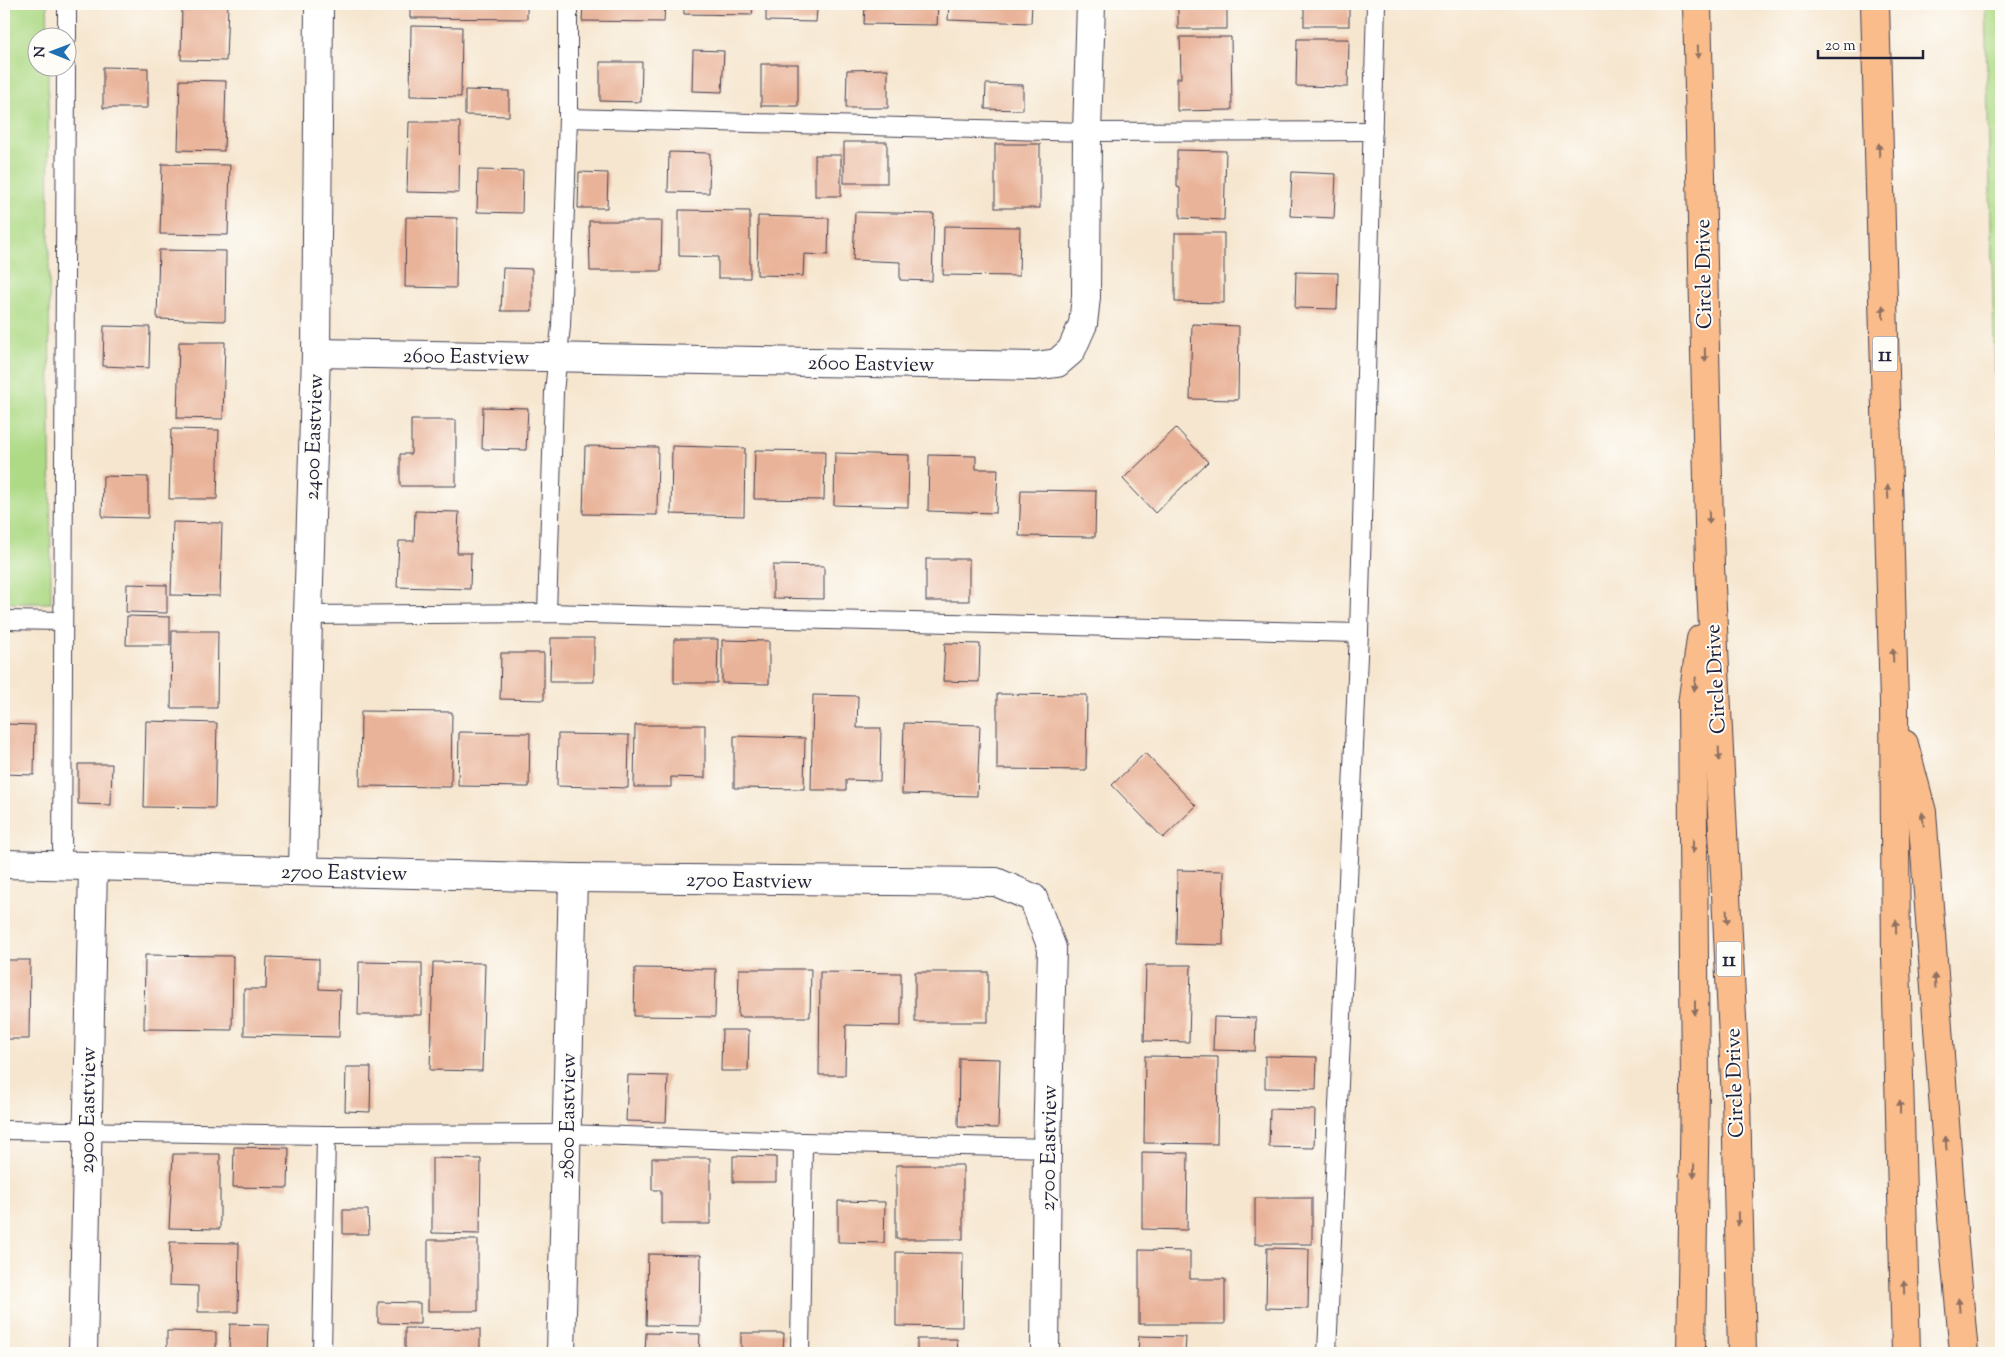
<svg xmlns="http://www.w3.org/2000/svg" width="2005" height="1357" viewBox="0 0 2005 1357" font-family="'Sorts Mill Goudy',serif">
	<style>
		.green { fill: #aeda86; stroke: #687e60 }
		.building { fill: #e9b399 }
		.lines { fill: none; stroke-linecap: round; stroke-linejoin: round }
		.lane-casing { stroke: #423f51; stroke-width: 20 }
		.street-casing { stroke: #423f51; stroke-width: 30 }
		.highway-casing { stroke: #423f51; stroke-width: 30 }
		.lane { stroke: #fff; stroke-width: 18 }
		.street { stroke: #fff; stroke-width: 28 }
		.highway { stroke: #f9bc8a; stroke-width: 28 }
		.oneway { fill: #8e6f62 }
		.labels { text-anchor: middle; stroke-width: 4; stroke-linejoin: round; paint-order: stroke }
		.shield { fill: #fdfcf7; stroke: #646373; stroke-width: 1 }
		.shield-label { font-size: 20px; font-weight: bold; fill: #22223b }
		.street-label { font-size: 21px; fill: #22223b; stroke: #fdfcf7 }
	</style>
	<rect width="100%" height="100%" fill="#fdfcf7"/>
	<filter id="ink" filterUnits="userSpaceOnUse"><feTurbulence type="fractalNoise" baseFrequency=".02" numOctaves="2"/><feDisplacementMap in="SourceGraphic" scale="10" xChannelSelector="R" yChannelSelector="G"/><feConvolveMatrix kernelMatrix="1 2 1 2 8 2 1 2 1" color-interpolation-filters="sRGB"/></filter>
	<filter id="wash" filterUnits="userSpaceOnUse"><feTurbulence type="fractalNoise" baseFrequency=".0096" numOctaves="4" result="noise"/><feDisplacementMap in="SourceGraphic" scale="20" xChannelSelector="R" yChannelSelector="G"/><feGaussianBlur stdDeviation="1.12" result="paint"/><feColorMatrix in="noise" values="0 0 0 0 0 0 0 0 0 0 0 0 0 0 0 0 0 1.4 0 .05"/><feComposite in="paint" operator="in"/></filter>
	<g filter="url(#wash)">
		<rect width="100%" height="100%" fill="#f6e6cf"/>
		<g class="green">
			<polygon points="4,4 47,4 48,37 38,38 38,68 48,68 51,603 4,603"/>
			<polygon points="1985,4 2001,4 2001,465 1995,376"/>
		</g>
		<g id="blocks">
			<g class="building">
				<polygon points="182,4 228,4 226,61 181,60"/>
				<polygon points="410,4 527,4 527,19 410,18"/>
				<polygon points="583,4 665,4 664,22 582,21"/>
				<polygon points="684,4 753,4 752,15 684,14"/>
				<polygon points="766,4 834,4 834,9 817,9 816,22 766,21"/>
				<polygon points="865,4 938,4 937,25 864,24"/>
				<polygon points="949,4 1032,4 1031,23 948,20"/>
				<rect x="1178" y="4" width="49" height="25"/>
				<rect x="1304" y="4" width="45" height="22"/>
				<polygon points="411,26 462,27 461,97 410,96"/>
				<polygon points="1180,37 1231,37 1232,110 1177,111 1177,78 1181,78"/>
				<polygon points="1297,39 1349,39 1348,87 1296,86"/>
				<polygon points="693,50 724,51 722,92 692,91"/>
				<polygon points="600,62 642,62 641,102 600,101"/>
				<rect x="761" y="64" width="37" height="42"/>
				<polygon points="103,67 148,68 148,108 103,108"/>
				<polygon points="888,69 888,108 846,108 847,70"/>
				<polygon points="180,80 226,81 224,151 178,150"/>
				<polygon points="986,84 1023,85 1023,110 985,109"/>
				<polygon points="465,90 509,91 509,116 465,115"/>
				<polygon points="409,122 460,122 459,193 407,192"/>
				<rect x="844" y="142" width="43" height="41"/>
				<rect x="995" y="144" width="45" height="64"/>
				<polygon points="1177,150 1226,151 1224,220 1180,218 1180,188 1177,187"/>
				<polygon points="669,152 710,153 709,193 668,192"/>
				<rect x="815" y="155" width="26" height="41"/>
				<polygon points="162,164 230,165 228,235 160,234"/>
				<polygon points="478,170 523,171 522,213 477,212"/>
				<polygon points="579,172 608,173 607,208 578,208"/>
				<polygon points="1292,172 1336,174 1334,218 1290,216"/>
				<polygon points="679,210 750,211 750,278 718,278 718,257 679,256"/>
				<polygon points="855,212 934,214 932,281 900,280 900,262 853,260"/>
				<polygon points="758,216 829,218 828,255 804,254 803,276 757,275"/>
				<polygon points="406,217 457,218 456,288 405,287"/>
				<polygon points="589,221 662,221 661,271 590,271"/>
				<polygon points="944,226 1020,227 1019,276 943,275"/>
				<polygon points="1175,233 1224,233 1224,303 1175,302"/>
				<polygon points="159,250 226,251 225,321 157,319"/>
				<polygon points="503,268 532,269 532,311 501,311"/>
				<polygon points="1296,272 1338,273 1337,309 1295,308"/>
				<polygon points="1192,324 1239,326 1238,400 1190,399"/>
				<polygon points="104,326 150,327 149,368 103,366"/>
				<polygon points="179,342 225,342 223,419 177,418"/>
				<polygon points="483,407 528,408 526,450 482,449"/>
				<polygon points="411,420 456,420 456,486 400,486 400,454 411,454"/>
				<polygon points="1176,428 1208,462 1155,513 1123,479"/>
				<polygon points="171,429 219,430 217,499 169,499"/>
				<polygon points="585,446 658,447 657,515 583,514"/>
				<polygon points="672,446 745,448 744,516 671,514"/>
				<polygon points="755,450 825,451 824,500 754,499"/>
				<polygon points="835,453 909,455 908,507 834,505"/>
				<polygon points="929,455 976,456 976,469 998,469 996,513 928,511"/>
				<polygon points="103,476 148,477 148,518 102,517"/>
				<polygon points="1021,490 1096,491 1095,537 1019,536"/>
				<polygon points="415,511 459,512 457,553 471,553 470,589 397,587 399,541 414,541"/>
				<polygon points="173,522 222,523 220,596 171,595"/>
				<rect x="926" y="559" width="43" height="42"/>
				<polygon points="773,565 824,566 824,599 773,598"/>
				<polygon points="127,584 167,585 167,613 126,612"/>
				<polygon points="127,616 170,617 170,645 126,645"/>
				<polygon points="172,631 218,631 217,708 171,708"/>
				<polygon points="551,638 594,638 594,682 550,682"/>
				<polygon points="674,639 718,639 717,683 674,683"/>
				<polygon points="722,640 769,641 769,684 722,683"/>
				<polygon points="945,643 980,644 979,682 943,681"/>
				<polygon points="501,653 544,653 544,700 500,699"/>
				<polygon points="997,694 1087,695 1086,770 997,769"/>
				<polygon points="813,695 858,696 857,728 881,728 880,781 846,780 846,790 811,790"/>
				<polygon points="361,711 452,712 451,787 360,786"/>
				<polygon points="146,721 217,723 215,808 144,807"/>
				<polygon points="904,723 980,725 977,796 902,794"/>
				<polygon points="4,724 35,725 34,775 4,774"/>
				<polygon points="635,725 705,725 705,778 671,777 671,787 634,787"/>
				<polygon points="459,732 530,733 529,787 458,786"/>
				<polygon points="558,734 629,735 628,788 557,786"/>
				<polygon points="734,736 805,738 804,789 734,788"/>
				<polygon points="1145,753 1196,806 1163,838 1112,785"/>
				<polygon points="78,764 112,764 111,805 78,804"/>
				<polygon points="1177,870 1224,871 1223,945 1176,944"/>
				<polygon points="145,955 233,956 232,1030 144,1029"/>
				<polygon points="267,957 319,959 319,989 340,990 339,1037 244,1035 244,989 266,989"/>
				<polygon points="4,960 30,960 29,1039 4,1039"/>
				<polygon points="359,962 422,963 422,1015 358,1015"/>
				<polygon points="433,962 485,963 482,1071 430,1070"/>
				<polygon points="1146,965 1191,965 1189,1042 1144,1041"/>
				<polygon points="635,968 716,969 715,1017 634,1016"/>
				<polygon points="739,969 811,969 810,1017 738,1017"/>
				<polygon points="820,972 901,973 901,1026 846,1025 845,1075 819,1075"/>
				<rect x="915" y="972" width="73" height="50"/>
				<polygon points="1214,1017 1256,1018 1255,1051 1213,1050"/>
				<polygon points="722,1030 749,1030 748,1071 721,1071"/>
				<polygon points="1145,1056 1218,1057 1217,1144 1144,1143"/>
				<polygon points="1265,1056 1317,1057 1316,1089 1265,1088"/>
				<polygon points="959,1058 1000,1059 998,1128 958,1127"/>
				<polygon points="346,1067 371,1067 370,1112 345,1111"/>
				<polygon points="628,1075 668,1076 666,1122 626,1121"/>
				<polygon points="1270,1109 1315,1110 1314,1148 1269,1147"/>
				<polygon points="234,1147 289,1148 288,1188 233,1187"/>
				<polygon points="1142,1152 1188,1153 1187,1230 1142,1229"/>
				<polygon points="173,1154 220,1154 220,1229 169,1228"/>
				<polygon points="733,1156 776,1157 776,1182 733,1182"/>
				<polygon points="432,1158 481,1159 480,1234 432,1233"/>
				<polygon points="652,1158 710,1158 710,1224 661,1224 661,1190 652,1190"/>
				<rect x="896" y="1165" width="67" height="74"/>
				<rect x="1255" y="1198" width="57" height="46"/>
				<polygon points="838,1201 885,1202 884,1243 838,1242"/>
				<polygon points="343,1210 368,1210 369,1234 343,1234"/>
				<rect x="428" y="1240" width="50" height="71"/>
				<polygon points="170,1242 239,1243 238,1312 198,1312 198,1286 169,1285"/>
				<polygon points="1267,1248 1309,1249 1308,1309 1266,1308"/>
				<polygon points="1139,1250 1190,1251 1190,1279 1225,1279 1225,1324 1139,1324"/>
				<polygon points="896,1252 963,1253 962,1327 896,1326"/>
				<polygon points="648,1254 701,1255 700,1326 646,1325"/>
				<polygon points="378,1302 420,1303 420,1324 378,1323"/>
				<polygon points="230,1324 269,1325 268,1353 229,1353"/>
				<polygon points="405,1328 480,1329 480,1353 405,1353"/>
				<polygon points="167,1331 216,1332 216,1353 167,1353"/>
				<polygon points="646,1333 700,1334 699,1353 645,1353"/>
				<polygon points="741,1333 784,1333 783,1353 741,1353"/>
				<polygon points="1139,1336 1186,1337 1185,1353 1138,1353"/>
				<polygon points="917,1339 957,1339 958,1353 917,1353"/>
			</g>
		</g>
	</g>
	<g filter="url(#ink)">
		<use href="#blocks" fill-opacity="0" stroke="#423f51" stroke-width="1"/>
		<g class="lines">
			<defs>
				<g id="lane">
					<polyline points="67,38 67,4"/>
					<polyline points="568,118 1087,132 1373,131"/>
					<polyline points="547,613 554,392 561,326 568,118 568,4"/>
					<polyline points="308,615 547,613 1359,633"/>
					<polyline points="4,620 63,621"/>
					<polyline points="62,866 66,68"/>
					<polyline points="4,1130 326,1135 566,1134 803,1142 1047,1148"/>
					<polyline points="322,1353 326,1135"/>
					<polyline points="800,1353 803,1142"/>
					<polyline points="1327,1353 1359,633 1376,4"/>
				</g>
				<g id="street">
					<polyline points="316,353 1035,366 1057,363 1071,351 1083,324 1086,297 1087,132 1091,4"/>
					<polyline points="4,864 573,878 996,882 1033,898 1052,948 1047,1148 1045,1353"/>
					<polyline points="303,871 308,615 316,353 319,4"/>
					<polyline points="83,1353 93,866"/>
					<polyline points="561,1353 573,878"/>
				</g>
				<g id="highway">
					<polyline points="1697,4 1710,566 1736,1100 1742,1353"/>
					<polyline points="1875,4 1894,703 1896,958 1906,1353"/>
					<polyline points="1904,744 1922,812 1954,1244 1964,1353"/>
					<polyline points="1691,1353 1695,1088 1692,705 1701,639"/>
				</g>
			</defs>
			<use href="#lane" class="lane-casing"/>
			<use href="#street" class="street-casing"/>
			<use href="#highway" class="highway-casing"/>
			<use href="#lane" class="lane"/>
			<use href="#street" class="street"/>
			<use href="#highway" class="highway"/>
		</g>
		<defs><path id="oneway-solid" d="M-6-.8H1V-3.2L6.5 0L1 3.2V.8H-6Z" transform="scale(1.25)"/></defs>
		<g class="oneway">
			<use href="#oneway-solid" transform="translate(1698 52) rotate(89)"/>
			<use href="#oneway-solid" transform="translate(1879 150) rotate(-92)"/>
			<use href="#oneway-solid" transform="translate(1883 312) rotate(-92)"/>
			<use href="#oneway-solid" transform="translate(1705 355) rotate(89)"/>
			<use href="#oneway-solid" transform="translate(1888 492) rotate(-92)"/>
			<use href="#oneway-solid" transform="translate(1709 517) rotate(89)"/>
			<use href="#oneway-solid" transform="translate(1893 655) rotate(-92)"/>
			<use href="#oneway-solid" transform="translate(1695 684) rotate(97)"/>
			<use href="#oneway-solid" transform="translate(1719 754) rotate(87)"/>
			<use href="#oneway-solid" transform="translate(1923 819) rotate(-96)"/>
			<use href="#oneway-solid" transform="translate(1693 846) rotate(90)"/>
			<use href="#oneway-solid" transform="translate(1727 917) rotate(87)"/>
			<use href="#oneway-solid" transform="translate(1896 927) rotate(-91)"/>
			<use href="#oneway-solid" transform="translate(1935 981) rotate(-94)"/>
			<use href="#oneway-solid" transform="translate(1695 1008) rotate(90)"/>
			<use href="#oneway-solid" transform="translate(1900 1107) rotate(-91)"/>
			<use href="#oneway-solid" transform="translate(1946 1143) rotate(-94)"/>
			<use href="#oneway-solid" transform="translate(1694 1171) rotate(91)"/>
			<use href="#oneway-solid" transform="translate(1738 1219) rotate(89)"/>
			<use href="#oneway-solid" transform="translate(1904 1287) rotate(-91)"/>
			<use href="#oneway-solid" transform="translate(1959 1305) rotate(-95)"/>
		</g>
	</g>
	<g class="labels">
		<g class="shield">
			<rect x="1872.5" y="336.5" width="25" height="35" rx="4"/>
			<rect x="1716.5" y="941.5" width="25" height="35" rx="4"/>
		</g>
		<g class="shield-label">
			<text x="1885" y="361">11</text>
			<text x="1729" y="966">11</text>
		</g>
		<g class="street-label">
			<text transform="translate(1703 274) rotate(-91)" y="7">Circle Drive</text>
			<text transform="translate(466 356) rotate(1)" y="7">2600 Eastview</text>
			<text transform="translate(871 363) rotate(1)" y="7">2600 Eastview</text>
			<text transform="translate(313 437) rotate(-88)" y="7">2400 Eastview</text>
			<text transform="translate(1715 679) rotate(-93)" y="7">Circle Drive</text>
			<text transform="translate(344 872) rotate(1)" y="7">2700 Eastview</text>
			<text transform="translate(749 880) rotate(1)" y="7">2700 Eastview</text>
			<text transform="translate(1734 1083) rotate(-92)" y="7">Circle Drive</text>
			<text transform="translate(87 1110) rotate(-89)" y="7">2900 Eastview</text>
			<text transform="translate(567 1116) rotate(-89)" y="7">2800 Eastview</text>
			<text transform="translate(1048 1148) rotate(-89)" y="7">2700 Eastview</text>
		</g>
	</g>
	<rect width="2005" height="1357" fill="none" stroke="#fdfcf7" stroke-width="20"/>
	<g transform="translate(52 52) rotate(271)"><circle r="24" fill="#fdfcf7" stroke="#a5a5ac"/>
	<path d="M0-4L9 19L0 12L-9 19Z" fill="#1f6fb2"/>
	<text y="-8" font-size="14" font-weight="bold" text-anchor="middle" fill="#22223b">N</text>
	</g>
	<path d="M1818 50v8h105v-8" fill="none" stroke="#22223b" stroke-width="2.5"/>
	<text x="1825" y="50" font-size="15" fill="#22223b" stroke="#fdfcf7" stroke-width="4" paint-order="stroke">20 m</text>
</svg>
